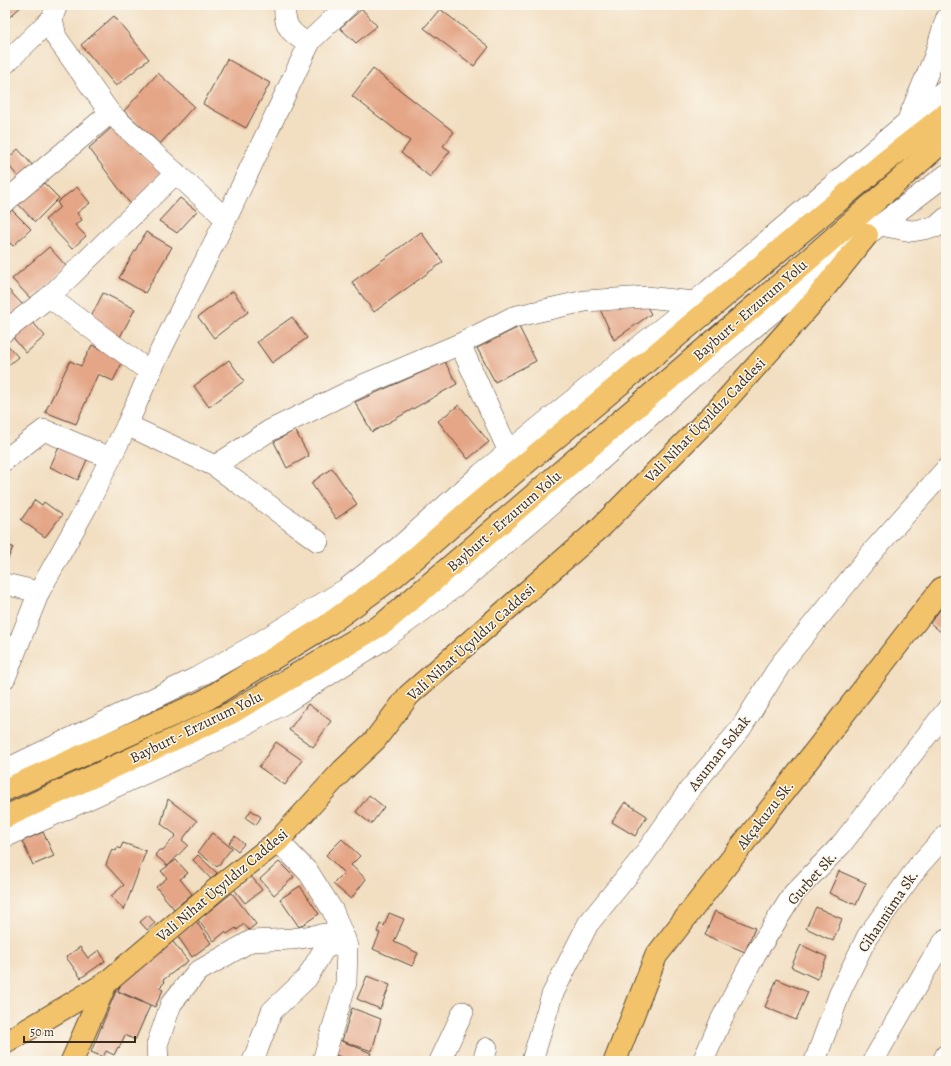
<svg xmlns="http://www.w3.org/2000/svg" width="951" height="1066" viewBox="0 0 951 1066" font-family="Alegreya,serif">
	<style>
		.building { fill: #e4a687 }
		.lines { fill: none; stroke-linecap: round; stroke-linejoin: round }
		.minor-casing { stroke: #564536; stroke-width: 22 }
		.major-casing { stroke: #564536; stroke-width: 24 }
		.highway-casing { stroke: #564536; stroke-width: 24 }
		.minor { stroke: #fff; stroke-width: 21 }
		.major { stroke: #f2c36a; stroke-width: 22 }
		.highway { stroke: #f2c36a; stroke-width: 22 }
		.labels { text-anchor: middle; stroke-width: 3; stroke-linejoin: round; paint-order: stroke }
		.street-label { font-size: 15px; fill: #3b2a1e; stroke: #fbf7ec }
	</style>
	<rect width="100%" height="100%" fill="#fbf7ec"/>
	<filter id="ink" filterUnits="userSpaceOnUse"><feTurbulence type="fractalNoise" baseFrequency=".025" numOctaves="2"/><feDisplacementMap in="SourceGraphic" scale="8" xChannelSelector="R" yChannelSelector="G"/><feConvolveMatrix kernelMatrix="1 2 1 2 8 2 1 2 1" color-interpolation-filters="sRGB"/></filter>
	<filter id="wash" filterUnits="userSpaceOnUse"><feTurbulence type="fractalNoise" baseFrequency=".012" numOctaves="4" result="noise"/><feDisplacementMap in="SourceGraphic" scale="16" xChannelSelector="R" yChannelSelector="G"/><feGaussianBlur stdDeviation="0.9" result="paint"/><feColorMatrix in="noise" values="0 0 0 0 0 0 0 0 0 0 0 0 0 0 0 0 0 1.4 0 .05"/><feComposite in="paint" operator="in"/></filter>
	<g filter="url(#wash)">
		<rect width="100%" height="100%" fill="#f2dec1"/>
		<g id="blocks">
			<g class="building">
				<polygon points="5,5 23,5 5,21"/>
				<polygon points="362,9 377,26 356,43 340,28"/>
				<polygon points="440,9 489,47 474,66 424,28"/>
				<polygon points="114,16 149,59 116,86 81,45"/>
				<polygon points="227,59 270,83 246,128 203,104"/>
				<polygon points="373,69 454,132 443,146 450,151 430,177 401,153 410,141 352,96"/>
				<polygon points="158,73 194,106 160,144 124,111"/>
				<polygon points="111,128 162,174 131,205 89,148"/>
				<polygon points="18,149 33,166 19,178 5,161"/>
				<polygon points="41,180 59,198 35,222 18,204"/>
				<polygon points="77,187 90,203 77,213 82,220 75,225 86,236 72,249 45,220 60,207 57,202"/>
				<polygon points="180,198 197,211 177,233 159,221"/>
				<polygon points="12,210 31,229 13,246 10,243 5,248 5,216"/>
				<polygon points="146,232 172,247 145,293 119,278"/>
				<polygon points="421,232 443,262 374,312 352,282"/>
				<polygon points="49,247 67,267 31,299 12,279"/>
				<polygon points="5,286 23,305 5,321"/>
				<polygon points="233,291 248,312 214,338 198,317"/>
				<polygon points="103,293 135,309 120,337 89,321"/>
				<polygon points="644,302 651,314 614,340 599,307"/>
				<polygon points="292,317 307,338 272,363 257,342"/>
				<polygon points="29,318 45,336 26,353 10,334"/>
				<polygon points="519,327 536,361 495,382 477,348"/>
				<polygon points="5,342 18,357 5,368"/>
				<polygon points="92,345 124,359 113,381 98,374 76,424 45,412 70,361 81,366"/>
				<polygon points="229,360 244,381 209,407 194,386"/>
				<polygon points="445,362 457,384 372,432 355,402"/>
				<polygon points="459,405 489,442 468,459 438,421"/>
				<polygon points="295,430 309,456 287,468 274,442"/>
				<polygon points="61,443 89,455 78,480 50,467"/>
				<polygon points="332,468 357,504 336,519 311,483"/>
				<polygon points="35,500 42,505 44,502 62,515 45,537 21,520"/>
				<polygon points="5,544 13,547 5,566"/>
				<polygon points="946,602 946,636 930,623"/>
				<polygon points="308,704 331,721 313,747 289,730"/>
				<polygon points="276,742 302,760 285,785 259,767"/>
				<polygon points="369,795 384,807 371,824 356,812"/>
				<polygon points="168,799 197,821 182,840 188,845 168,866 155,855 159,850 163,850 176,835 161,824"/>
				<polygon points="625,802 647,816 635,836 612,822"/>
				<polygon points="251,810 261,817 256,825 246,818"/>
				<polygon points="43,832 54,856 33,865 22,841"/>
				<polygon points="212,833 232,848 217,867 198,852"/>
				<polygon points="235,836 244,844 238,851 229,843"/>
				<polygon points="342,839 360,856 351,865 366,879 351,899 333,884 344,873 326,855"/>
				<polygon points="123,843 146,851 124,910 111,896 124,885 106,865 112,849 116,851 118,847 120,849"/>
				<polygon points="198,855 217,873 211,879 193,860"/>
				<polygon points="176,860 188,873 180,879 192,894 174,909 156,887 167,878 161,871"/>
				<polygon points="279,862 294,877 274,895 260,879"/>
				<polygon points="839,871 866,883 856,905 829,893"/>
				<polygon points="251,876 262,890 245,903 234,889"/>
				<polygon points="300,886 319,914 299,927 280,899"/>
				<polygon points="232,893 256,924 249,930 244,924 237,930 236,928 227,934 225,932 214,941 198,920"/>
				<polygon points="816,907 842,919 833,941 806,928"/>
				<polygon points="715,911 755,928 745,952 705,935"/>
				<polygon points="389,913 404,919 394,942 418,953 412,966 373,949 380,933 377,932 380,924 384,926"/>
				<polygon points="148,915 155,923 147,930 140,922"/>
				<polygon points="196,921 211,943 192,957 177,935"/>
				<polygon points="170,938 188,961 163,980 165,982 159,988 163,990 155,1007 118,991 125,974"/>
				<polygon points="801,945 827,957 817,979 791,967"/>
				<polygon points="80,947 88,958 99,950 105,961 81,978 66,957"/>
				<polygon points="367,976 390,985 380,1009 357,999"/>
				<polygon points="777,979 808,992 796,1020 765,1007"/>
				<polygon points="116,991 150,1006 135,1040 125,1035 119,1048 118,1047 114,1055 106,1051 103,1057 91,1052"/>
				<polygon points="352,1008 381,1019 372,1051 342,1041"/>
				<polygon points="339,1040 371,1053 367,1061 344,1061 345,1059 334,1054"/>
			</g>
		</g>
	</g>
	<g filter="url(#ink)">
		<use href="#blocks" fill-opacity="0" stroke="#564536" stroke-width="1"/>
		<g class="lines">
			<defs>
				<g id="minor">
					<polyline points="57,5 52,18 56,37 110,113"/>
					<path d="M285,5C283,26 291,34 309,44"/>
					<polyline points="5,64 52,18"/>
					<polyline points="909,117 934,58 946,19"/>
					<polyline points="5,202 110,113 226,219"/>
					<polyline points="880,225 912,231 936,227 946,218"/>
					<polyline points="5,331 49,297"/>
					<polyline points="460,344 509,452"/>
					<polyline points="150,372 49,297 176,173"/>
					<polyline points="127,425 215,466 318,541"/>
					<polyline points="5,460 44,430 110,458"/>
					<polyline points="215,466 269,431 361,386 460,344 513,317 585,301 646,297 694,302"/>
					<polyline points="5,584 39,592"/>
					<polyline points="5,678 39,592 87,506 127,425 150,372 226,219 309,44 311,40 348,5"/>
					<polyline points="5,770 196,678 262,641 346,589 398,548 481,474 708,291 946,89"/>
					<polyline points="5,837 220,739 285,703 384,639 456,586 553,503 691,379 867,235 946,175"/>
					<polyline points="278,841 309,873 333,911 347,946 346,983 323,1061"/>
					<polyline points="158,1061 157,1045 171,1004 197,972 251,941 292,939 341,932"/>
					<polyline points="253,1061 272,1011 307,978 324,949 345,939"/>
					<polyline points="440,1061 463,1012"/>
					<polyline points="483,1061 487,1048"/>
					<polyline points="532,1061 552,995 588,924 641,859 690,789 741,728 780,665 873,551 946,469"/>
					<polyline points="703,1061 722,1018 756,953 794,893 840,846 946,711"/>
					<polyline points="815,1061 841,990 867,937 919,865 946,835"/>
					<polyline points="873,1061 932,959 946,939"/>
					<polyline points="943,1061 946,1055"/>
				</g>
				<g id="major">
					<polyline points="5,1043 106,983 218,888 278,841 343,770 375,740 409,695 601,527 718,409 815,300 867,235"/>
					<polyline points="72,1061 106,983"/>
					<polyline points="615,1061 656,956 941,589 946,587"/>
				</g>
				<g id="highway">
					<polyline points="5,790 204,701 326,626 395,576 464,515 886,161 946,114"/>
					<polyline points="5,817 231,713 384,623 799,268 946,139"/>
				</g>
			</defs>
			<use href="#minor" class="minor-casing"/>
			<use href="#major" class="major-casing"/>
			<use href="#highway" class="highway-casing"/>
			<use href="#minor" class="minor"/>
			<use href="#major" class="major"/>
			<use href="#highway" class="highway"/>
		</g>
	</g>
	<g class="labels">
		<g class="street-label">
			<text transform="translate(750 310) rotate(-41)" y="5">Bayburt - Erzurum Yolu</text>
			<text transform="translate(705 420) rotate(-46)" y="5">Vali Nihat Üçyıldız Caddesi</text>
			<text transform="translate(504 521) rotate(-41)" y="5">Bayburt - Erzurum Yolu</text>
			<text transform="translate(471 642) rotate(-42)" y="5">Vali Nihat Üçyıldız Caddesi</text>
			<text transform="translate(196 727) rotate(-26)" y="5">Bayburt - Erzurum Yolu</text>
			<text transform="translate(719 753) rotate(-52)" y="5">Asuman Sokak</text>
			<text transform="translate(765 815) rotate(-52)" y="5">Akçakuzu Sk.</text>
			<text transform="translate(812 878) rotate(-48)" y="5">Gurbet Sk.</text>
			<text transform="translate(222 885) rotate(-40)" y="5">Vali Nihat Üçyıldız Caddesi</text>
			<text transform="translate(888 911) rotate(-56)" y="5">Cihannüma Sk.</text>
		</g>
	</g>
	<rect width="951" height="1066" fill="none" stroke="#fbf7ec" stroke-width="20"/>
	<path d="M24 1036v6h111v-6" fill="none" stroke="#3b2a1e" stroke-width="2"/>
	<text x="30" y="1036" font-size="12" fill="#3b2a1e" stroke="#fbf7ec" stroke-width="3" paint-order="stroke">50 m</text>
</svg>
